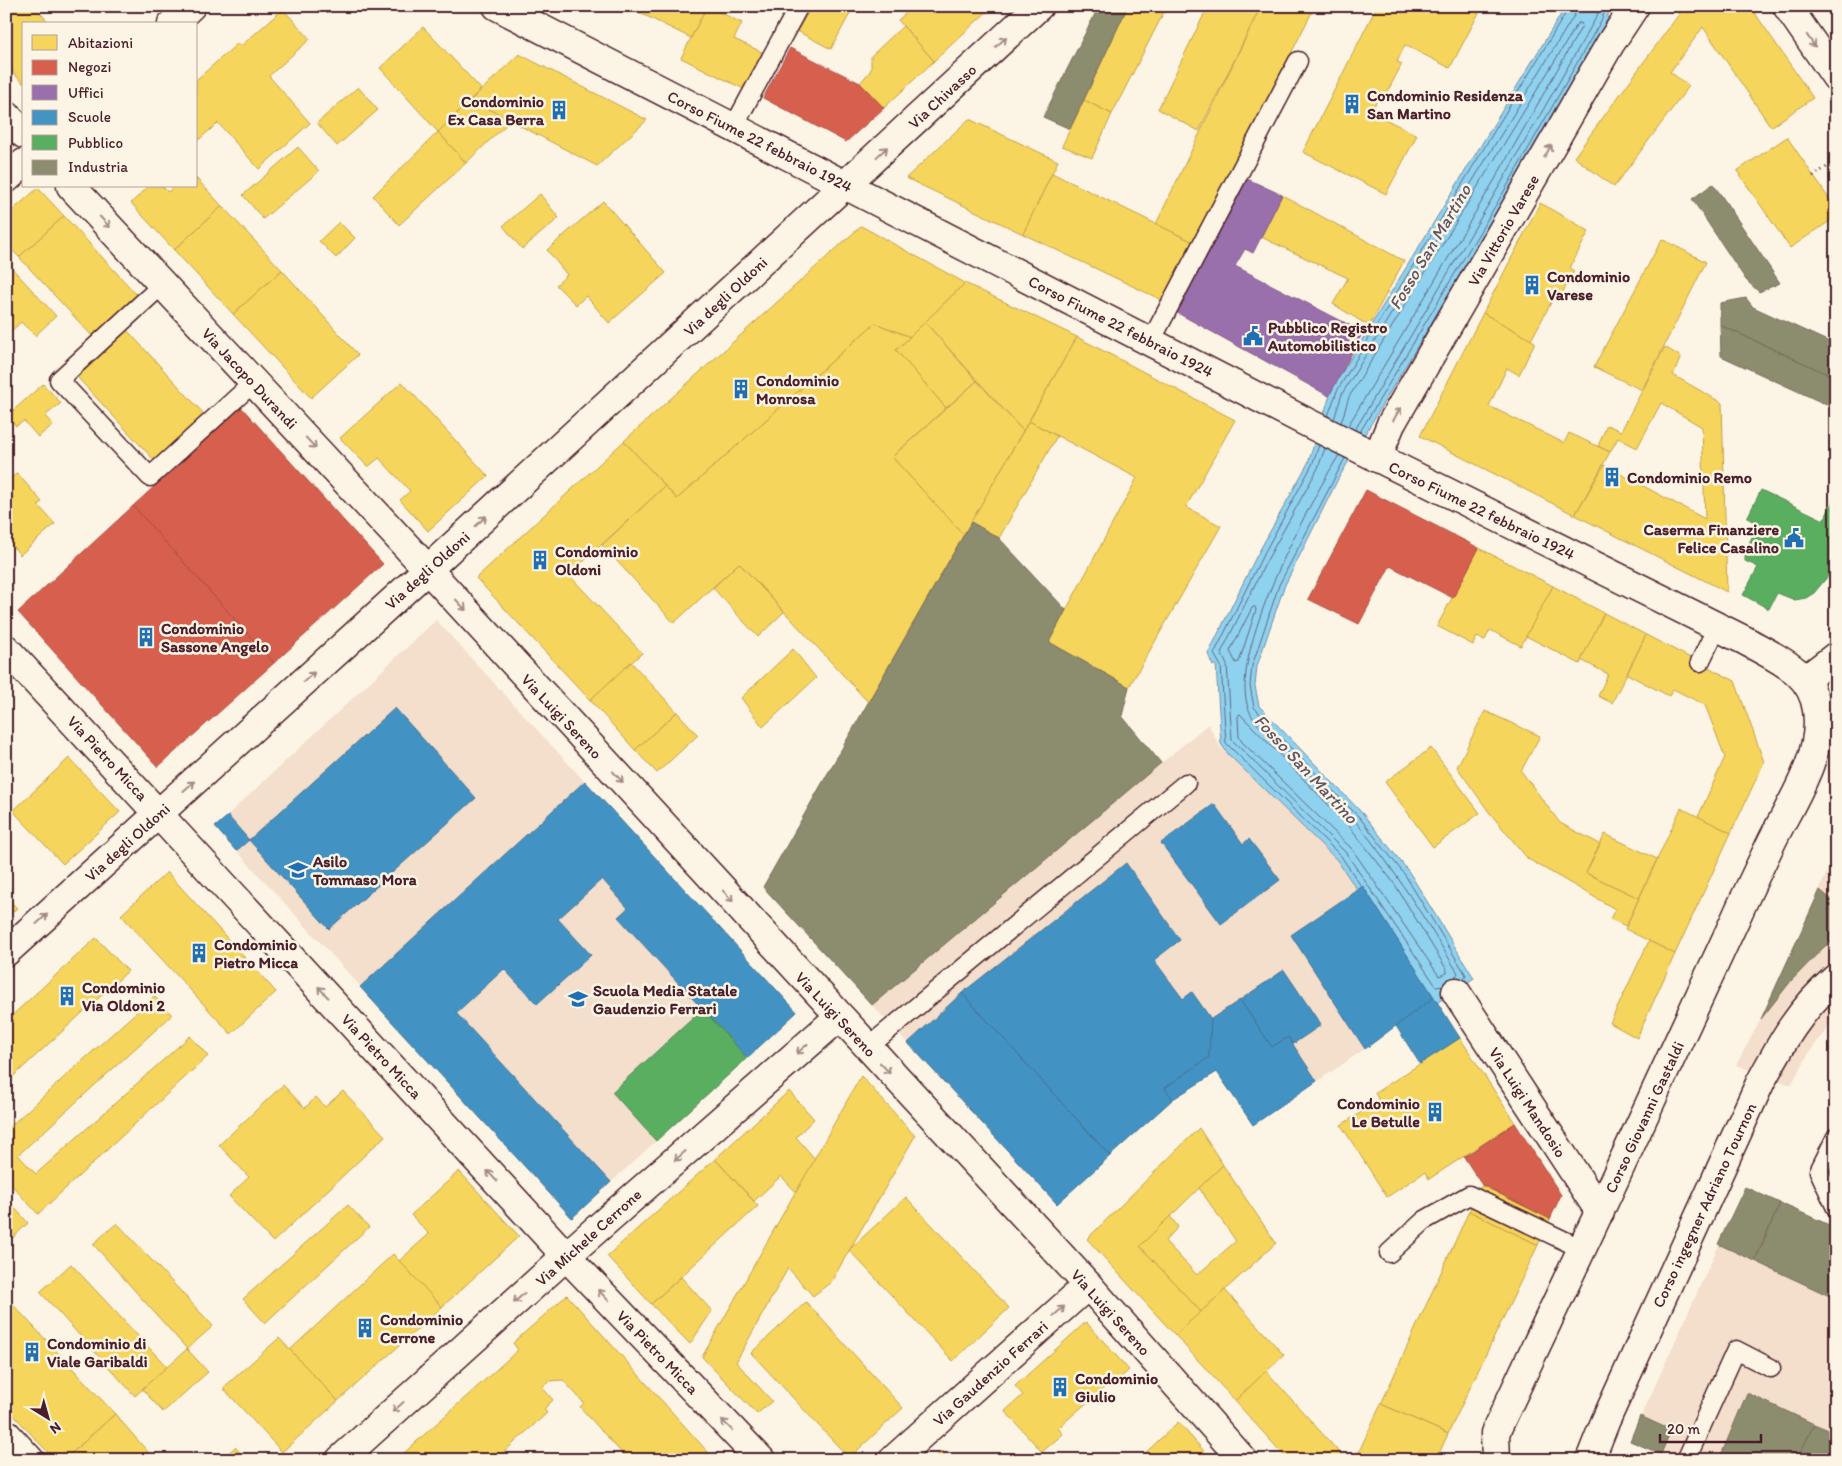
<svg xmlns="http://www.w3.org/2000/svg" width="1842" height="1466" viewBox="0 0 1842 1466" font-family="Itim,sans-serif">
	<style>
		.built { fill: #f3dfcb }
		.water { fill: #8ed2f0; stroke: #738aa1 }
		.homes { fill: #f6d55c; stroke: #c29e4d }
		.shops { fill: #d6604d; stroke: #ac4c43 }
		.offices { fill: #9970ab; stroke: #815885 }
		.schools { fill: #4393c3; stroke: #457095 }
		.public { fill: #5aae61; stroke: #558351 }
		.industry { fill: #8c8c6e; stroke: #786b5a }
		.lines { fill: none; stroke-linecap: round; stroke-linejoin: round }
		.shore { stroke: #65677a; stroke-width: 1 }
		.lane-casing { stroke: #4a1f2b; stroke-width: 21 }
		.street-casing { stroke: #4a1f2b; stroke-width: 31 }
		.secondary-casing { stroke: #4a1f2b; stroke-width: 31 }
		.path { stroke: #4a1f2b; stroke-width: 3; stroke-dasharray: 1 4; stroke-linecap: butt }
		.lane { stroke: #fcf5e5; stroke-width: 18 }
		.street { stroke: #fcf5e5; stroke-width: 28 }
		.secondary { stroke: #fcf5e5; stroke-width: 28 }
		.oneway { stroke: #a38a88 }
		.labels { text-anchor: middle; stroke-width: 5; stroke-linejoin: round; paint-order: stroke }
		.poi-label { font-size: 16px; font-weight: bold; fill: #4a1f2b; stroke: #fcf5e5; text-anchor: start }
		.street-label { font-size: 16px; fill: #4a1f2b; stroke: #fcf5e5 }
		.water-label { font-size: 18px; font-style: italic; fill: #5e5566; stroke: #fcf5e5 }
	</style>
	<rect width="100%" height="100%" fill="#fcf5e5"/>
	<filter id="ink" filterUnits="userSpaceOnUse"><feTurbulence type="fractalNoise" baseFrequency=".02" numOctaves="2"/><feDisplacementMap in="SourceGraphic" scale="10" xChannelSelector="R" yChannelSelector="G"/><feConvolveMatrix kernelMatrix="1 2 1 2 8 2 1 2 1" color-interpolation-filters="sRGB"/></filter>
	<g filter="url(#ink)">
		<g class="built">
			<polygon points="436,620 797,1012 572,1218 215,827"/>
			<polygon points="1208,724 1220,747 1351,869 1434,997 1365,1049 1253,1125 1217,1072 1173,1099 1057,1204 872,1005"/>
			<polygon points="1836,852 1836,1017 1811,1050 1791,1085 1736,1065 1761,1019"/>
			<polygon points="1745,1187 1836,1229 1836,1460 1675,1460 1630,1441"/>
		</g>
		<polygon class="water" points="1566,6 1610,6 1607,20 1510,191 1338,479 1284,587 1257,666 1255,686 1259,706 1363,814 1409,872 1474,978 1435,1004 1337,860 1228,754 1221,744 1216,664 1213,666 1208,654 1256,557 1308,463 1332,389"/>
		<g class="homes">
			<polygon points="34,6 50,24 24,24 24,84 6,65 6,7"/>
			<polygon points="626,6 707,6 691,38"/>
			<polygon points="707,6 742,23 734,39 764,53 746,90 681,58"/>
			<polygon points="812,6 854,6 831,49 797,31"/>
			<polygon points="914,6 993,6 934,61 898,20"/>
			<polygon points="1128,6 1167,6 1112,114 1084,100"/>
			<polygon points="1208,6 1261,6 1199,131 1158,109"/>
			<polygon points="1261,6 1315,6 1195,243 1156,224"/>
			<polygon points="1377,6 1482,7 1450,68 1405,45 1397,62 1402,64 1385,96 1380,94 1371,112 1417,135 1386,194 1303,152"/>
			<polygon points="1685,6 1750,6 1813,98 1771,127 1703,27 1670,72 1689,86 1614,187 1574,157"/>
			<polygon points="1824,6 1836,6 1836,23"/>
			<polygon points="283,9 310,39 269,76 310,123 259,169 218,123 196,142 196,80 238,43 241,46"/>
			<polygon points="903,26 934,61 884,108 860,83 871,70 871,56"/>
			<polygon points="423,27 481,89 438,132 380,68"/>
			<polygon points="519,54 647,120 597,166 471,100"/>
			<polygon points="358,87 378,110 337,146 317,123"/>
			<polygon points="471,100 511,120 466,163 438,132"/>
			<polygon points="1084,100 1112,114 1092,158 1062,146"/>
			<polygon points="969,119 1058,161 1023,234 906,178"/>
			<polygon points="438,132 466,163 399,225 373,196"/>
			<polygon points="1787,137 1836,209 1836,217 1790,248 1737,171"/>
			<polygon points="298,147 319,171 263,219 243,195"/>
			<polygon points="1052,173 1195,243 1166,302 1023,234"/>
			<polygon points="196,178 222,206 174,250 131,203 149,186 162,186 168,192 174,186 196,186"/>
			<polygon points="38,188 64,216 19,257 6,244 6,216"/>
			<polygon points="540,194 559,218 522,249 503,226"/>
			<polygon points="1282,195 1404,261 1369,326 1333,304 1348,278 1261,237"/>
			<polygon points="603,201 666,273 609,323 586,296 576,305 556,285 567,275 547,250"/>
			<polygon points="1540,203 1589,231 1570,268 1574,271 1558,301 1553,299 1531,340 1483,313"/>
			<polygon points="222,206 282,270 233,314 174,250"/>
			<polygon points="64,216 137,295 92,336 19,257"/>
			<polygon points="339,222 355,238 336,258 319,241"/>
			<polygon points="861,226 965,283 910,337 875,323 677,499 624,441"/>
			<polygon points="1662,239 1706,262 1642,390 1594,367"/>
			<polygon points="8,264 56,316 35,336 21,322 6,336 6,266"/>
			<polygon points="282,270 358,355 311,398 233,314"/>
			<polygon points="965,283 1077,337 1023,431 925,322"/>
			<polygon points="1483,313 1535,342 1519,375 1507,368 1489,406 1564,443 1569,433 1610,452 1575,515 1420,436"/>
			<polygon points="925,322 977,381 946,408 896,350"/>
			<polygon points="875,323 910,337 896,350 946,408 892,457 964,535 868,702 739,563 674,623 602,545 665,486 677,499"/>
			<polygon points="127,330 204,414 154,460 77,377"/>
			<polygon points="1077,337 1235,420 1186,507 1221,526 1129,687 1049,642 1137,478 1029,421"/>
			<polygon points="1665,347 1681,357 1673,375 1722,403 1727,592 1575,515 1604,465 1705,519 1702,427 1661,403 1637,448 1618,438 1610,452 1598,446 1607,425 1621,431"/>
			<polygon points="977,381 1023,431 964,535 892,457"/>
			<polygon points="402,382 488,476 428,531 400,500 410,491 379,458 368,467 340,438"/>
			<polygon points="43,384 61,403 45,416 53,425 38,437 24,421 16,426 7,416"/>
			<polygon points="1029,421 1057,436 999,538 971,522"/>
			<polygon points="624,441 665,486 569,575 642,653 590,700 476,578"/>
			<polygon points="6,473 11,478 17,473 42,502 38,505 55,524 20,555 10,543 6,545"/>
			<polygon points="1479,548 1553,586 1521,646 1490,630 1485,640 1477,637 1473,645 1437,626"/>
			<polygon points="739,563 784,612 758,637 713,588"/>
			<polygon points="1553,586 1604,613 1580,664 1526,636"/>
			<polygon points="1604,613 1646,635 1612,703 1598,696 1608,674 1581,660"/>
			<polygon points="1646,635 1735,681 1764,762 1731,833 1698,817 1725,757 1705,705 1673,689 1669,696 1627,674"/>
			<polygon points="793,649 816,678 763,727 741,698"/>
			<polygon points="631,662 677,712 635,750 590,700"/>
			<polygon points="1485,711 1540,736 1521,771 1560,823 1600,844 1586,873 1639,898 1626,926 1610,919 1615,909 1528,859 1489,812 1457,767"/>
			<polygon points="677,712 698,735 657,773 635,750"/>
			<polygon points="1431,748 1480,813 1433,847 1385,782"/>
			<polygon points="69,758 120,812 63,864 13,811"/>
			<polygon points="1681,808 1731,833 1675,954 1625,929"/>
			<polygon points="1605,834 1657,859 1639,898 1586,873"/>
			<polygon points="167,872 276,992 231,1034 121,915"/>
			<polygon points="6,897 17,908 6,918"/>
			<polygon points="96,938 128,971 6,1083 6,1021"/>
			<polygon points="1649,941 1675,954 1637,1038 1610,1023"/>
			<polygon points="154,996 172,1015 18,1155 36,1174 190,1036 208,1056 38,1214 6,1179 6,1130"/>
			<polygon points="1460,1038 1515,1123 1429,1179 1425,1172 1387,1197 1341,1125 1379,1101 1375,1093"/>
			<polygon points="861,1076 915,1136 831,1282 813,1296 788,1268 736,1362 772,1401 757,1414 702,1357"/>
			<polygon points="283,1085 305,1108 316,1097 325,1107 343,1091 385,1136 273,1242 229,1196 249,1177 219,1145"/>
			<polygon points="789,1091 814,1119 796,1137 815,1159 796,1192 781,1176 754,1201 715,1159"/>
			<polygon points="1199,1128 1223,1165 1140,1246 1201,1312 1175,1335 1087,1239"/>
			<polygon points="715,1159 758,1206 651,1304 607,1256"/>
			<polygon points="1223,1165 1276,1243 1201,1312 1140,1246 1170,1216 1178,1227 1165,1241 1197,1275 1236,1241 1199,1188"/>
			<polygon points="459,1171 519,1236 442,1307 399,1261 429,1234 411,1215"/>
			<polygon points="1482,1185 1550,1219 1538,1245 1469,1211"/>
			<polygon points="906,1197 1009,1308 953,1361 849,1250"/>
			<polygon points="348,1205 369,1227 265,1323 243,1299"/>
			<polygon points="13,1206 28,1223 6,1244 6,1212"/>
			<polygon points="1469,1211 1538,1245 1448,1434 1381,1404"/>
			<polygon points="117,1223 213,1326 187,1349 93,1244"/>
			<polygon points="393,1254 442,1307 338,1401 290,1350"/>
			<polygon points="71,1264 167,1367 135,1396 40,1292"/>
			<polygon points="681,1277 712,1311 690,1344 651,1304"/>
			<polygon points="1225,1290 1284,1355 1235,1401 1175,1335"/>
			<polygon points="567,1295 715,1460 628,1460 580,1407 584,1403 563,1380 550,1381 542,1387 553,1400 544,1409 547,1413 495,1460 410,1460 404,1453 518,1350 513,1343"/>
			<polygon points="6,1297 115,1414 64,1460 55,1460 6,1407"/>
			<polygon points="806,1302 903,1408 849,1458 751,1353"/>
			<polygon points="1086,1322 1129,1370 1110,1388 1107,1385 1058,1428 1063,1434 1042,1452 1005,1411 1023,1395 1015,1386"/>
			<polygon points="279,1338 338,1401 282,1452 223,1388"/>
			<polygon points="187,1349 208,1372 163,1412 142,1389"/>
			<polygon points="1266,1371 1346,1460 1288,1460 1235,1401"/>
			<polygon points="1381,1404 1448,1434 1436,1460 1355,1460"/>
			<polygon points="115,1414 155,1460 64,1460"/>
			<polygon points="1178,1422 1212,1460 1140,1460 1139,1459"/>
			<polygon points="235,1447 247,1460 221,1460"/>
			<polygon points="942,1451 949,1460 933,1460"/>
		</g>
		<g class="shops">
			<polygon points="790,48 860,83 884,108 846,142 763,98"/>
			<polygon points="241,407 383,564 274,663 133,506"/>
			<polygon points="1366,490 1479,548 1453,598 1390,566 1359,624 1308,599"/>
			<polygon points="133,506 274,663 158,767 18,612"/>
			<polygon points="1515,1123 1561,1195 1550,1219 1482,1185 1464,1157"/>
		</g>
		<polygon class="offices" points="1243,177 1282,195 1253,253 1245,249 1235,266 1363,332 1329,396 1174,311"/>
		<g class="schools">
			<polygon points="395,708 476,798 329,929 249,840"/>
			<polygon points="585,781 797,1012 747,1058 618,917 628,908 602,879 558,919 591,955 537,1004 504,969 456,1013 611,1182 572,1218 360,987"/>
			<polygon points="1214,804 1243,844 1249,839 1280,880 1221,924 1161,843"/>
			<polygon points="228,816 249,840 236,851 215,827"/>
			<polygon points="1126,863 1180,940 1154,960 1183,999 1192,992 1211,1019 1209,1057 1165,1088 1173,1099 1110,1156 962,993"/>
			<polygon points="1363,886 1434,997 1365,1049 1291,935"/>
			<polygon points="1284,970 1321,1025 1293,1044 1288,1037 1272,1047 1240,1000"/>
			<polygon points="962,993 1110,1156 1057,1204 908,1043"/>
			<polygon points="1434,997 1460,1038 1420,1064 1396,1026"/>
			<polygon points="1240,1000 1272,1047 1288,1037 1317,1081 1253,1125 1217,1072 1173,1099 1165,1088 1209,1057 1211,1019"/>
		</g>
		<g class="public">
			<polygon points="1761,490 1824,520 1836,495 1836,578 1829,575 1814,593 1806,598 1795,600 1777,593 1769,609 1743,595 1758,567 1745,561 1745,552 1758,524 1747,518"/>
			<polygon points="703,1009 747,1058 656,1141 612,1092"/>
		</g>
		<g class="industry">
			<polygon points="1099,6 1128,6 1070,129 1043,117"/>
			<polygon points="1713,184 1721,195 1780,283 1759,292 1746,280 1692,199"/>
			<polygon points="1746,298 1753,307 1836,345 1836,378 1720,325 1720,303"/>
			<polygon points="1720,325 1836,378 1836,409 1721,356"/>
			<polygon points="971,522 999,538 1066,610 1049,642 1129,687 1122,716 1161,763 872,1005 763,887"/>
			<polygon points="1820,890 1832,900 1836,895 1836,939 1824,947 1791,981 1761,1019"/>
			<polygon points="1745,1187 1780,1203 1755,1261 1718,1244"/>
			<polygon points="1780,1203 1836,1228 1836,1299 1755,1261"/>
			<polygon points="1747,1393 1814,1424 1797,1460 1719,1460"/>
			<polygon points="1640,1416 1671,1430 1661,1454 1630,1441"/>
			<polygon points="1814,1424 1836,1433 1836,1460 1797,1460"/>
		</g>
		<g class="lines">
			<g class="shore">
				<polyline points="1328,416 1337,391 1570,6"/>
				<polyline points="1334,419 1342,394 1575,14 1577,6"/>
				<polyline points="1341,423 1349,397 1578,23 1581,23 1582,26 1494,181 1348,426"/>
				<polyline points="1355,430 1500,185 1597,16 1599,6"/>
				<polyline points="1360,432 1506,188 1602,19 1606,6"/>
				<polyline points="1319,445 1312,465 1261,559 1214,654 1221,666 1226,743 1341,856 1361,886"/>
				<polyline points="1325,448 1318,468 1266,562 1221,653 1227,665 1232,740 1346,853 1436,986 1443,985"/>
				<path d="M1339,455C1309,504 1226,656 1249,710C1253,722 1267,733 1276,742C1302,768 1332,794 1356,822C1395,869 1426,921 1458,973L1455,977"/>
				<polyline points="1345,458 1279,585 1252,666 1250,686 1254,707 1274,731 1359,817 1405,875 1466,975 1463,979"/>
				<polygon points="1255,607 1256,610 1239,662 1236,663 1230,651 1252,608"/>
				<polygon points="1240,714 1349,826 1394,883 1447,970 1447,973 1439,976 1352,849 1242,742 1239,737 1238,717"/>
			</g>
			<defs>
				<g id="lane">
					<polyline points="733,128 799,6"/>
					<polyline points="163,284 59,380 150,477 254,382"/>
					<polyline points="1151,341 1298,61"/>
					<polyline points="1700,662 1717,627"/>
					<polyline points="867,1048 1186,783"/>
					<polyline points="1836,1137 1819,1171 1836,1208"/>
					<polyline points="1389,1253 1425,1220 1469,1195 1582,1249"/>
					<polyline points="1686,1460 1736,1350 1771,1368"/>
				</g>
				<g id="street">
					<polyline points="1787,6 1836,77"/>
					<polyline points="172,24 191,6"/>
					<polyline points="6,115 24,134"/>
					<polyline points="6,179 24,163"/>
					<polyline points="71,186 408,548 1088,1285 1243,1460"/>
					<polyline points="1377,458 1391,424 1610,44 1635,6"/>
					<polyline points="6,649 566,1256 761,1460"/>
					<polyline points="1806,679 1836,656"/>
					<polyline points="6,952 428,569 1039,6"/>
					<polyline points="1456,992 1600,1212"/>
					<polyline points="340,1460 566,1256 839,1017"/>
					<polyline points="893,1460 1088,1285"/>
				</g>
				<g id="secondary">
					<path d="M497,6L1314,426L1746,641C1777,659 1812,671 1817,710C1824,755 1791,802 1772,841C1759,868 1746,895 1734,922C1655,1093 1576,1263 1495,1433L1496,1460"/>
					<polyline points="6,1434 30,1460"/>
					<path d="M1590,1460L1605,1422L1760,1083C1782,1042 1799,1010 1836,978"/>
				</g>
			</defs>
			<use href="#lane" class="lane-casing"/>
			<use href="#street" class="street-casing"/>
			<use href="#secondary" class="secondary-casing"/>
			<polyline class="path" points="1813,176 1836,161"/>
			<use href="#lane" class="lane"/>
			<use href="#street" class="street"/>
			<use href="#secondary" class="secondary"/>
		</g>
		<defs><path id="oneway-shaft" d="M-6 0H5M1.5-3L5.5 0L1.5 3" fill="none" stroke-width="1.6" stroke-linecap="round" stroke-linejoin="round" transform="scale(1.25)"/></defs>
		<g class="oneway">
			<use href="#oneway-shaft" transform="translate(1811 41) rotate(55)"/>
			<use href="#oneway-shaft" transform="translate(1001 42) rotate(-43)"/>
			<use href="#oneway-shaft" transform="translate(1548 151) rotate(-60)"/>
			<use href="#oneway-shaft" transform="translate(882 152) rotate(-43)"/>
			<use href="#oneway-shaft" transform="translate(105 222) rotate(47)"/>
			<use href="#oneway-shaft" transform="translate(1397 414) rotate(-60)"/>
			<use href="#oneway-shaft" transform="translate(311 443) rotate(47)"/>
			<use href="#oneway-shaft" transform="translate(481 521) rotate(-43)"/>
			<use href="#oneway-shaft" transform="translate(461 605) rotate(47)"/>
			<use href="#oneway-shaft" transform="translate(309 677) rotate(-42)"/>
			<use href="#oneway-shaft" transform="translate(618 777) rotate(47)"/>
			<use href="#oneway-shaft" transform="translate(189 786) rotate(-42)"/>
			<use href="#oneway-shaft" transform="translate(728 896) rotate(47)"/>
			<use href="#oneway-shaft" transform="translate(42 919) rotate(-42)"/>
			<use href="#oneway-shaft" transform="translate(323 992) rotate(-133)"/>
			<use href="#oneway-shaft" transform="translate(802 1049) rotate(139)"/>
			<use href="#oneway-shaft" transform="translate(885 1068) rotate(47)"/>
			<use href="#oneway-shaft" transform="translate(680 1156) rotate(139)"/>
			<use href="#oneway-shaft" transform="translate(492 1176) rotate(-133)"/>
			<use href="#oneway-shaft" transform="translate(603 1295) rotate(-134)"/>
			<use href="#oneway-shaft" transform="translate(519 1298) rotate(138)"/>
			<use href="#oneway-shaft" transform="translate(1059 1311) rotate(-42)"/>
			<use href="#oneway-shaft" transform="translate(398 1407) rotate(138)"/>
			<use href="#oneway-shaft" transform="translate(727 1425) rotate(-134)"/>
		</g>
	</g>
	<defs>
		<symbol id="building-bare" viewBox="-9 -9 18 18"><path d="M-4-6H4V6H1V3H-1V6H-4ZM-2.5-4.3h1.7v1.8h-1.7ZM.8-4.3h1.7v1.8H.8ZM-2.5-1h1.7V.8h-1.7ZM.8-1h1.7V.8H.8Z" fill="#1f6fb2" stroke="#fcf5e5" stroke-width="2.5" paint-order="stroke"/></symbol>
		<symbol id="civic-bare" viewBox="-9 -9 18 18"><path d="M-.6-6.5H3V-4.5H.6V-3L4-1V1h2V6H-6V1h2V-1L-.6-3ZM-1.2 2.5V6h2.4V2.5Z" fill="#1f6fb2" stroke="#fcf5e5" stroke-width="2.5" paint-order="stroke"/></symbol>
		<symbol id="school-bare" viewBox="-9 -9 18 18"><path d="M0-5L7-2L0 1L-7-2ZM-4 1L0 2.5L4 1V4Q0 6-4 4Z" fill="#1f6fb2" stroke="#fcf5e5" stroke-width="2.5" paint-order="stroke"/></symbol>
	</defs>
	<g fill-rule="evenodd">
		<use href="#building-bare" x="1338" y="90" width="28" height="28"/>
		<use href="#building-bare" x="545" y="96" width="28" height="28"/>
		<use href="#building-bare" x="1518" y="271" width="28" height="28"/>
		<use href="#civic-bare" x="1239" y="322" width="28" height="28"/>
		<use href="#building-bare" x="727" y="375" width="28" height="28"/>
		<use href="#building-bare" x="1598" y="463" width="28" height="28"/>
		<use href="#civic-bare" x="1780" y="524" width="28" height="28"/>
		<use href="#building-bare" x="526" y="546" width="28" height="28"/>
		<use href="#building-bare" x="132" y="623" width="28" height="28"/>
		<use href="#school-bare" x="284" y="856" width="28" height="28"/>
		<use href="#building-bare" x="185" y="939" width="28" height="28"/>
		<use href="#building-bare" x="53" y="982" width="28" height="28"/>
		<use href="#school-bare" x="564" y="985" width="28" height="28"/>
		<use href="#building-bare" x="1421" y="1098" width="28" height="28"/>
		<use href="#building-bare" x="351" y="1314" width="28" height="28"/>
		<use href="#building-bare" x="18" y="1338" width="28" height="28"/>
		<use href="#building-bare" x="1046" y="1373" width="28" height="28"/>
	</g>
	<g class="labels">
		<g class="poi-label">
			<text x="1367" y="101">Condominio Residenza<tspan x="1367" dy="18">San Martino</tspan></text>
			<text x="544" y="107" text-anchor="end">Condominio<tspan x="544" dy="18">Ex Casa Berra</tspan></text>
			<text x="1547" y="282">Condominio<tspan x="1547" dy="18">Varese</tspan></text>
			<text x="1268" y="333">Pubblico Registro<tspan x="1268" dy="18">Automobilistico</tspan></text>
			<text x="756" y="386">Condominio<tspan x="756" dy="18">Monrosa</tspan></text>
			<text x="1627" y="483">Condominio Remo</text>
			<text x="1779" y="535" text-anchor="end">Caserma Finanziere<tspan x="1779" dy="18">Felice Casalino</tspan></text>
			<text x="555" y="557">Condominio<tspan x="555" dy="18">Oldoni</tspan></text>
			<text x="161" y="634">Condominio<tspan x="161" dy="18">Sassone Angelo</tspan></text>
			<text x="313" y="867">Asilo<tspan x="313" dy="18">Tommaso Mora</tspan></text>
			<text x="214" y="950">Condominio<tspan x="214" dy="18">Pietro Micca</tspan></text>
			<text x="82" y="993">Condominio<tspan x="82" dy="18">Via Oldoni 2</tspan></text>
			<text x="593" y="996">Scuola Media Statale<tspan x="593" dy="18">Gaudenzio Ferrari</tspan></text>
			<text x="1420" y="1109" text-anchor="end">Condominio<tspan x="1420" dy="18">Le Betulle</tspan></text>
			<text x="380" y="1325">Condominio<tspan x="380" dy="18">Cerrone</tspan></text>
			<text x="47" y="1349">Condominio di<tspan x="47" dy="18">Viale Garibaldi</tspan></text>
			<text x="1075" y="1384">Condominio<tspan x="1075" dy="18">Giulio</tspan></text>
		</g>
		<g class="street-label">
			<text transform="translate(942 96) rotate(-43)" y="6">Via Chivasso</text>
			<text transform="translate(760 141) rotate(27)" y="6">Corso Fiume 22 febbraio 1924</text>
			<text transform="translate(1503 230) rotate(-60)" y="6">Via Vittorio Varese</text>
			<text transform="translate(725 296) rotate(-43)" y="6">Via degli Oldoni</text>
			<text transform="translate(1121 326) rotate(27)" y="6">Corso Fiume 22 febbraio 1924</text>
			<text transform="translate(250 378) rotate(47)" y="6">Via Jacopo Durandi</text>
			<text transform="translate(1482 510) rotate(26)" y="6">Corso Fiume 22 febbraio 1924</text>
			<text transform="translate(427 570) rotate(-42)" y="6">Via degli Oldoni</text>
			<text transform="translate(562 716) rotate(47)" y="6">Via Luigi Sereno</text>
			<text transform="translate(108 758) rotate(47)" y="6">Via Pietro Micca</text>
			<text transform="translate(127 842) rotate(-42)" y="6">Via degli Oldoni</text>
			<text transform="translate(836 1014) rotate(47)" y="6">Via Luigi Sereno</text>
			<text transform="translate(382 1056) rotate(47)" y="6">Via Pietro Micca</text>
			<text transform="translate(1528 1102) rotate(57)" y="6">Via Luigi Mandosio</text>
			<text transform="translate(1644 1117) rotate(-65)" y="6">Corso Giovanni Gastaldi</text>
			<text transform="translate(1704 1205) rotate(-65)" y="6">Corso ingegner Adriano Tournon</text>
			<text transform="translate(588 1237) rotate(-42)" y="6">Via Michele Cerrone</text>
			<text transform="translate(1111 1312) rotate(48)" y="6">Via Luigi Sereno</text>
			<text transform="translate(658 1352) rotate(46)" y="6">Via Pietro Micca</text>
			<text transform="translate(990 1373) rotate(-42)" y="6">Via Gaudenzio Ferrari</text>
		</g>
		<g class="water-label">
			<text transform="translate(1430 247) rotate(-59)" y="6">Fosso San Martino</text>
			<text transform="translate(1306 769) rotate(47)" y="6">Fosso San Martino</text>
		</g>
	</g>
	<rect width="1842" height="1466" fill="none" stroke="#fcf5e5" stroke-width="25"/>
	<rect x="12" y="12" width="1817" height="1441" fill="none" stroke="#4a1f2b" stroke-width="2" filter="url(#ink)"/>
	<rect x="22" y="22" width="175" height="165" fill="#fcf5e5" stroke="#b59f9b"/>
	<rect x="32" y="35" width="25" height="15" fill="#f6d55c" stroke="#b59f9b"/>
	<text x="68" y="48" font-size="15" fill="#4a1f2b">Abitazioni</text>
	<rect x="32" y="60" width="25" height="15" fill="#d6604d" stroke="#b59f9b"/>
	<text x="68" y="72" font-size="15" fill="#4a1f2b">Negozi</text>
	<rect x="32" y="85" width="25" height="15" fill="#9970ab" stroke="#b59f9b"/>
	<text x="68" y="98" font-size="15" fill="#4a1f2b">Uffici</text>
	<rect x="32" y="110" width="25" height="15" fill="#4393c3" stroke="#b59f9b"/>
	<text x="68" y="122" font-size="15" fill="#4a1f2b">Scuole</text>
	<rect x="32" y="135" width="25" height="15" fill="#5aae61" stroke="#b59f9b"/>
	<text x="68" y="148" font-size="15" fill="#4a1f2b">Pubblico</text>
	<rect x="32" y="160" width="25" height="15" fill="#8c8c6e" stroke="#b59f9b"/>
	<text x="68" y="172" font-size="15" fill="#4a1f2b">Industria</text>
	<g transform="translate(48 1418) rotate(143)" stroke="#fcf5e5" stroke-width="4" paint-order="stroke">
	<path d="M0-4L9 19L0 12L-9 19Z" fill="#4a1f2b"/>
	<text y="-8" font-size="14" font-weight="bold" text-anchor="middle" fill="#4a1f2b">N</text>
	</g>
	<path d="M1660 1434v8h101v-8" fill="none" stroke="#4a1f2b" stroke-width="2.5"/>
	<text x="1667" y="1434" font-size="15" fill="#4a1f2b" stroke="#fcf5e5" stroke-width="4" paint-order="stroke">20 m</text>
</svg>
